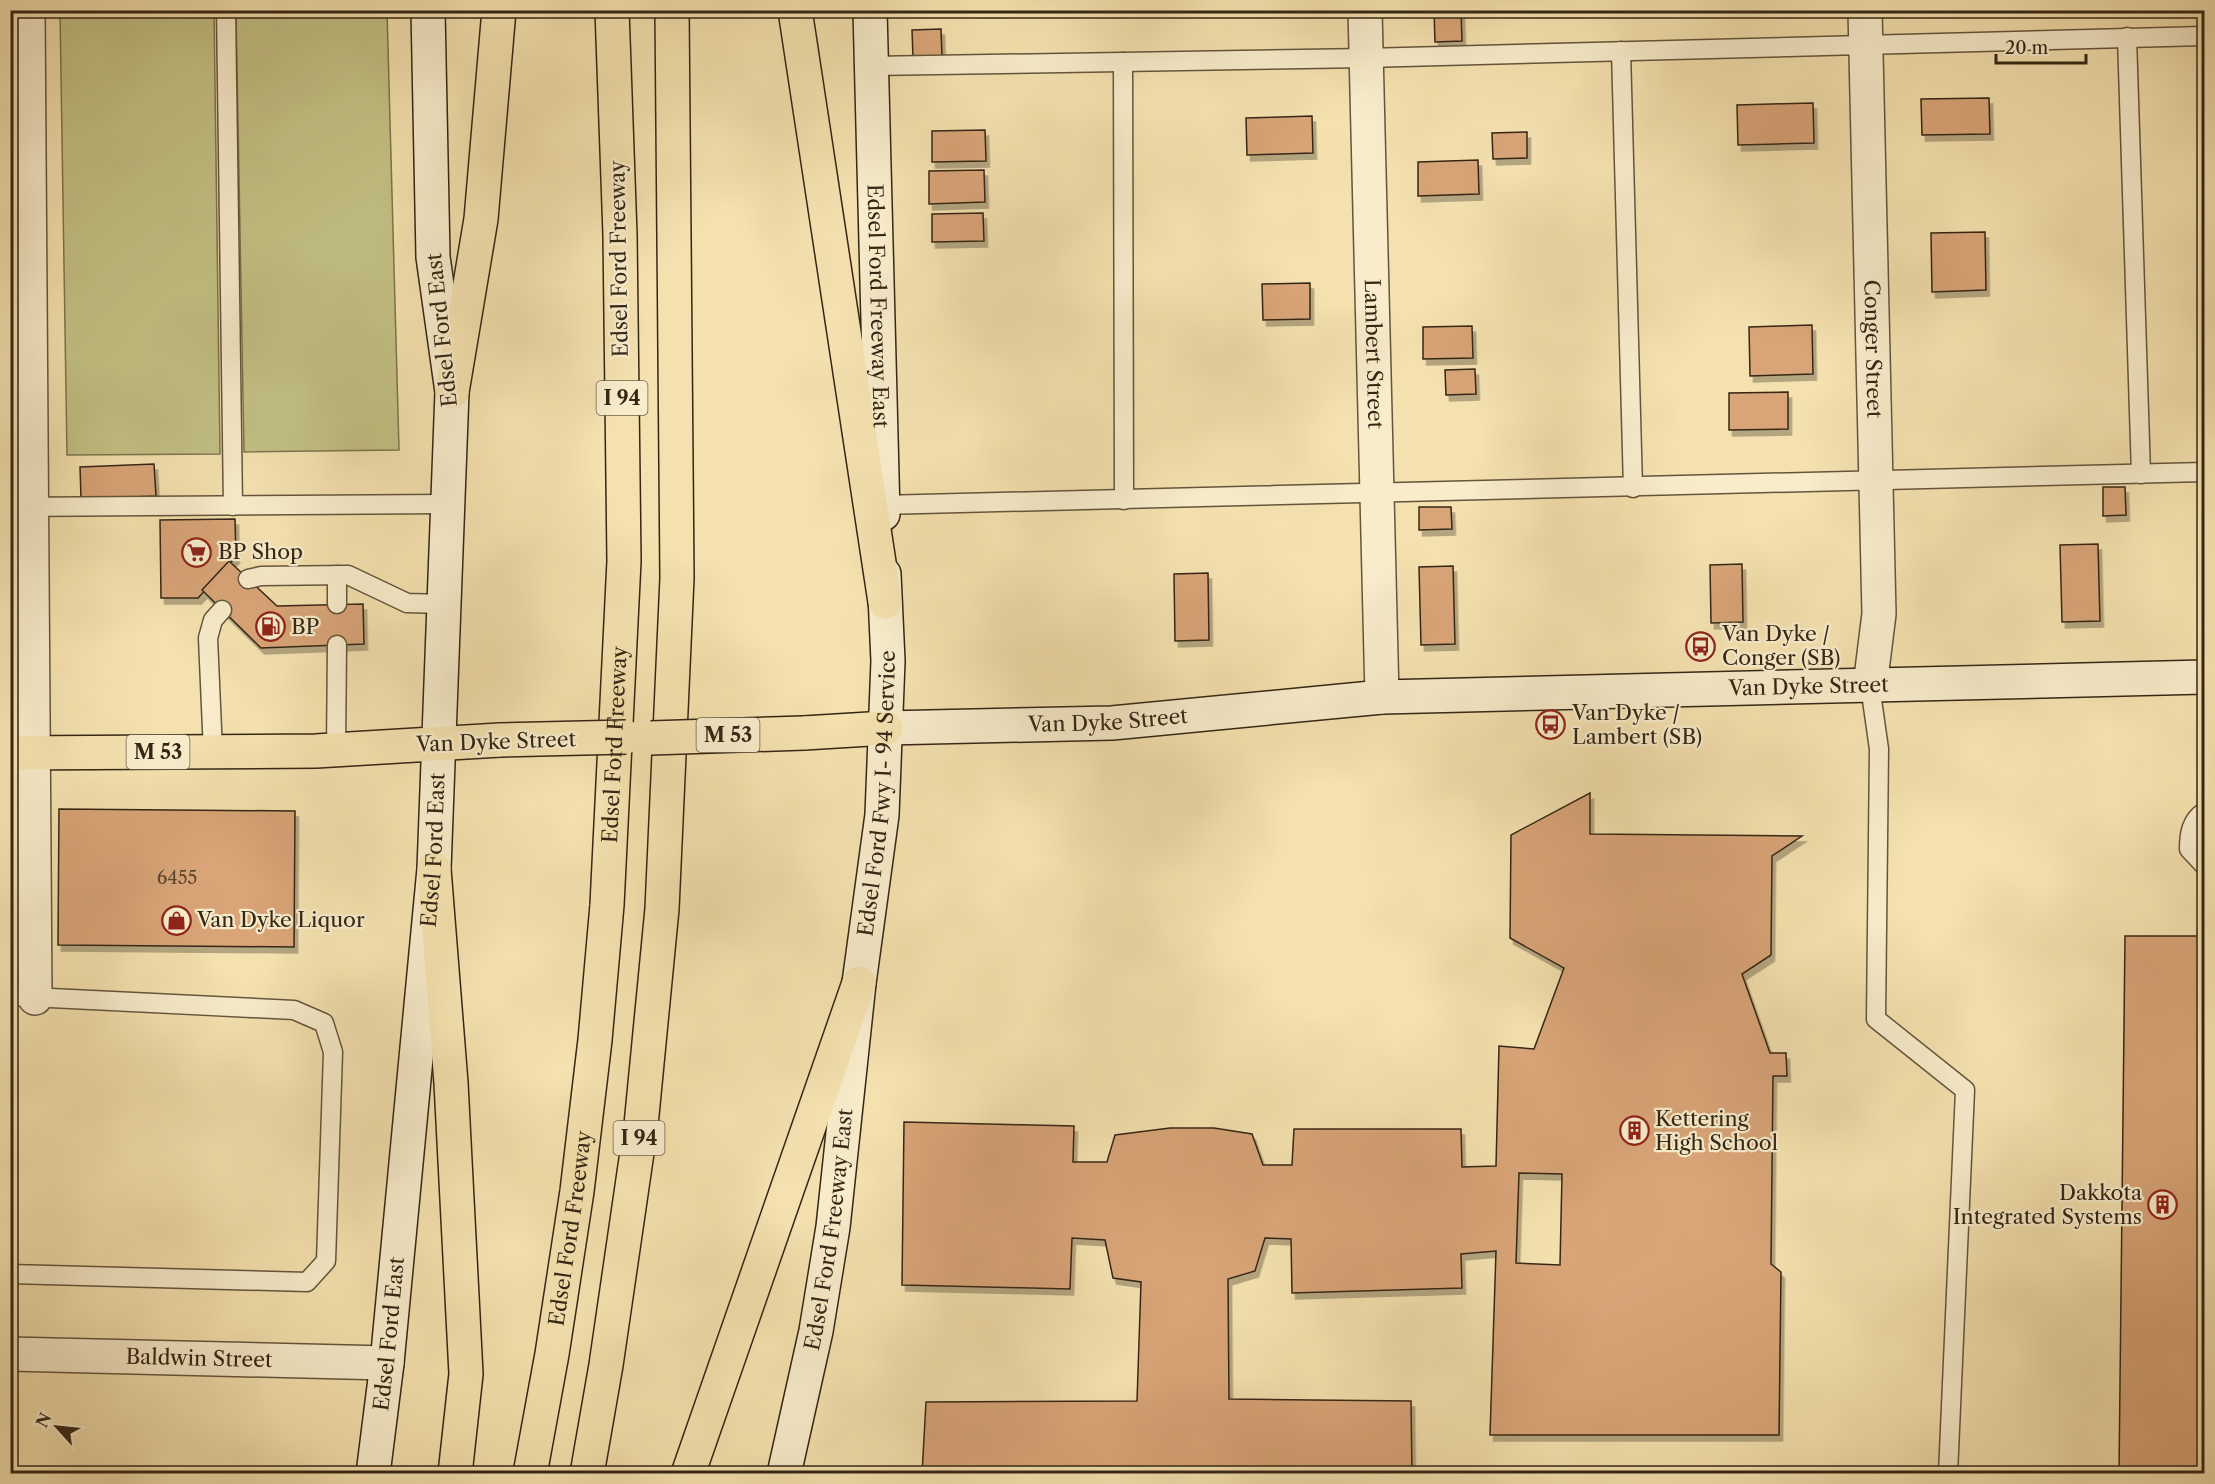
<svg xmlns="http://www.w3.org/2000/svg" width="2215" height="1484" viewBox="0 0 2215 1484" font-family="'Libre Caslon Text',serif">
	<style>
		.green { fill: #c3c185; stroke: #7c744d; stroke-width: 1.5 }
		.building { fill: #d8a478; stroke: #342615; stroke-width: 1.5; fill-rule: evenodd; filter: url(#shadow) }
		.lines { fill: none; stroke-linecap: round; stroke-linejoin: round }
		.lane-casing { stroke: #64553c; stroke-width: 21 }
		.street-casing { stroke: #64553c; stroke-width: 36 }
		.secondary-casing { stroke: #342615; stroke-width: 36 }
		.primary-casing { stroke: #342615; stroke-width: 36 }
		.highway-casing { stroke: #342615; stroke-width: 36 }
		.lane { stroke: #f8eccb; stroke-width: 18 }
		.street { stroke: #f8eccb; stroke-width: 33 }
		.secondary { stroke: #f8eccb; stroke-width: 33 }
		.primary { stroke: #f4e1af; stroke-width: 33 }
		.highway { stroke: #f4e1af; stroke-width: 33 }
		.primary-bridge-casing { stroke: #342615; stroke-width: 36; stroke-linecap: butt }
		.primary-bridge { stroke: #f4e1af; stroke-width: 33 }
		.labels { text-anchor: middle; stroke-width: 4.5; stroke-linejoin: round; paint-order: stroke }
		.number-label { font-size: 18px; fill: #5d462e }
		.shield { fill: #f8eccb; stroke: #6f614c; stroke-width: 1.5 }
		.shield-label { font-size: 20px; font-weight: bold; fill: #342615 }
		.street-label { font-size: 21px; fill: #342615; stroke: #f8eccb }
		.poi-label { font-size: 21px; fill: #342615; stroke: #f8eccb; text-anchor: start }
	</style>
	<defs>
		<filter id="shadow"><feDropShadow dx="3.5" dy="6" stdDeviation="0" flood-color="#0004"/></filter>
	</defs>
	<rect width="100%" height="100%" fill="#f4e1af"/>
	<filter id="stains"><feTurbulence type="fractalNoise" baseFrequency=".00333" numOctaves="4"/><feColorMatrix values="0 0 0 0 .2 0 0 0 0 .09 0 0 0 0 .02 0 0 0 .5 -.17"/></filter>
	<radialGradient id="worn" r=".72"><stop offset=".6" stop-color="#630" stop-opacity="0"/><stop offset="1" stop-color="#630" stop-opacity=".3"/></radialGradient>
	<g class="green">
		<polygon points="60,11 214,11 220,454 67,455"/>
		<polygon points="236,11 387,11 399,450 244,452"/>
	</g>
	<g class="building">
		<polygon points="1434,10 1461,10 1462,41 1435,42"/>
		<polygon points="941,29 942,57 913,58 912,30"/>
		<polygon points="1989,98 1990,134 1922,135 1921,99"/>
		<polygon points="1813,103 1814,143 1738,145 1737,105"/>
		<polygon points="1312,116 1313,153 1247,155 1246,118"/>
		<polygon points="985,130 986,161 932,162 932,131"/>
		<polygon points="1527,132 1527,158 1493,159 1492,133"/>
		<polygon points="1478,160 1479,194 1418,196 1418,162"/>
		<polygon points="984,170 985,202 929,204 929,171"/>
		<polygon points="983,213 984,241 932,242 932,214"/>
		<polygon points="1985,232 1986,290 1932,292 1931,233"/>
		<polygon points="1310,283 1310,319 1263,320 1262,284"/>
		<polygon points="1812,325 1813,374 1750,376 1749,327"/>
		<polygon points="1472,326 1473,358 1423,359 1423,327"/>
		<polygon points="1475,369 1476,394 1446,395 1445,370"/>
		<polygon points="1788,392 1788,429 1729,430 1729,393"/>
		<polygon points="154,464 156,496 81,499 80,467"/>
		<polygon points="2103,487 2125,487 2126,515 2103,516"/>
		<polygon points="1419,507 1451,507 1452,529 1419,530"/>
		<polygon points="235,519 236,557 198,598 161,598 160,520"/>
		<polygon points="2098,544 2100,621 2062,622 2060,545"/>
		<polygon points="229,561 277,606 363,604 364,644 261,648 202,590"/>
		<polygon points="1742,564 1743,622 1711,623 1710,565"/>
		<polygon points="1453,566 1455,644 1421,645 1419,567"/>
		<polygon points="1208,573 1209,640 1175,641 1174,574"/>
		<path d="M1590,793V834L1802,836L1772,856L1771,955L1742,974L1770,1053H1786L1787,1076H1773L1771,1264L1781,1272L1779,1435H1490L1496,1251L1461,1254L1462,1288L1292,1293L1291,1239L1265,1238L1255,1271L1228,1279L1229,1399L1411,1401L1412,1474H1085L1035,1470V1474H922L926,1402L1137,1401L1141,1282L1113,1278L1105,1240L1072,1238L1070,1289L902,1285L904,1122L1074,1126L1073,1162H1107L1115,1135L1170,1128H1214L1252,1134L1263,1165H1292L1294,1129H1461L1462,1167L1496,1166L1499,1046L1534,1049L1564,968L1510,938L1511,835ZM1519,1173L1562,1174L1560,1265L1516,1263Z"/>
		<polygon points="59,809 295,811 294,947 58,945"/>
		<polygon points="2125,936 2204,936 2204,1474 2119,1474"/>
	</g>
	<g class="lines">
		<defs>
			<g id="lane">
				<polyline points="226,10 233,506"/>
				<polyline points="2127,37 2141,474"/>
				<polyline points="1621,51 1633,488"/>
				<polyline points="1123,62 1124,500"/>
				<polyline points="871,66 1366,58 2204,36"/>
				<polyline points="882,505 2204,472"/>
				<polyline points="10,507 447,504"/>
				<polyline points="248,579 261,576 348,575 407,603 444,604"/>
				<polyline points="337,604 337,575"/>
				<polyline points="1870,686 1879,749 1876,1019 1965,1090 1948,1474"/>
				<polyline points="336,750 337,645"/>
				<polyline points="213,752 208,638 213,620 222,610"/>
				<path d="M2204,812C2191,821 2189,834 2189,849L2204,865"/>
				<polyline points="10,996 294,1010 324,1023 333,1052 326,1261 307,1282 10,1274"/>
			</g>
			<g id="street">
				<polyline points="28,10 35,998"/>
				<path id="s1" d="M1365,10L1382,697"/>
				<path id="s2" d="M1865,10L1879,614L1870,686"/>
				<path id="s3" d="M10,1354L387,1363"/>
			</g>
			<g id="secondary">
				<path id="s4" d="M870,10L883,514"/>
				<path id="s5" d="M886,728L1112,723L1382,697L2204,677"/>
				<path id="s6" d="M373,1474L387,1363L434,869L452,392L433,257L428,10"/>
				<path id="s7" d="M784,1474L816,1331L833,1227L859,983L882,815L888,661L884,574"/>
			</g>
			<g id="primary">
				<polyline points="804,733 886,728"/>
				<polyline points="10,753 316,751 500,740"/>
			</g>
			<g id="highway">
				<polyline points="795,10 885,602"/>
				<polyline points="452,392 481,219 499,10"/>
				<polyline points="434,869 451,1083 466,1374 455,1474"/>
				<path id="s8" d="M530,1474L552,1354L577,1191L595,1040L607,905L624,561L620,235L612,10"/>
				<polyline points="587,1474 606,1365 641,1125 662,909 677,578 672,10"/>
				<polyline points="688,1474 859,983"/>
			</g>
		</defs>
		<use href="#lane" class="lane-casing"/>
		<use href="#street" class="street-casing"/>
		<use href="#secondary" class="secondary-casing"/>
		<use href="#primary" class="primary-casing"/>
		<use href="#highway" class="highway-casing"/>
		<use href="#lane" class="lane"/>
		<use href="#street" class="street"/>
		<use href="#secondary" class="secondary"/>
		<use href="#primary" class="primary"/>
		<use href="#highway" class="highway"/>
		<defs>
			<g id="primary-bridge">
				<polyline points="651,738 804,733"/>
				<polyline points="500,740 626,737"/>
			</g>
		</defs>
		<use href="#primary-bridge" class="primary-bridge-casing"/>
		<use href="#primary-bridge" class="primary-bridge"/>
	</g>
	<defs>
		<symbol id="supermarket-ring" viewBox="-11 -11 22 22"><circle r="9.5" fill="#f8eccb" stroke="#8f2418" stroke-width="1.5"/><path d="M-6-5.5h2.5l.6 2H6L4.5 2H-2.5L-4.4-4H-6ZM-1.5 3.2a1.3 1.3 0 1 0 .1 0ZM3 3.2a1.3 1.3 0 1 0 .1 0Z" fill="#8f2418"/></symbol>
		<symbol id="fuel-ring" viewBox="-11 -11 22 22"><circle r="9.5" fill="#f8eccb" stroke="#8f2418" stroke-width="1.5"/><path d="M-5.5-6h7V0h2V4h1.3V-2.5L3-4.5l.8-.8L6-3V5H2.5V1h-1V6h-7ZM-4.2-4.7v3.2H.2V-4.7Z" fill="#8f2418"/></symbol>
		<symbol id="bus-ring" viewBox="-11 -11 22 22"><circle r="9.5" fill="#f8eccb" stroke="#8f2418" stroke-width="1.5"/><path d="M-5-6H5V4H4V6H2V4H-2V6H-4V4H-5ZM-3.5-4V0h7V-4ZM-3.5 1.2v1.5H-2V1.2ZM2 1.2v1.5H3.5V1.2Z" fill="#8f2418"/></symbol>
		<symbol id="shop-ring" viewBox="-11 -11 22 22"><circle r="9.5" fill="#f8eccb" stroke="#8f2418" stroke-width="1.5"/><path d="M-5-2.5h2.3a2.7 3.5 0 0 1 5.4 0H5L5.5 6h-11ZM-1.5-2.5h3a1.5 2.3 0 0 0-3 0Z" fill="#8f2418"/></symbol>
		<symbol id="building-ring" viewBox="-11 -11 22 22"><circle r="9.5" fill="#f8eccb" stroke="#8f2418" stroke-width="1.5"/><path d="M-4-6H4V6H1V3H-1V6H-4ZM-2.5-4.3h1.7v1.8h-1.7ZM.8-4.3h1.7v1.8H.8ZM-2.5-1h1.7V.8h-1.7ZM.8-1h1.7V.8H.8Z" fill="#8f2418"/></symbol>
	</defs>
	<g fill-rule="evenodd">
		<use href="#supermarket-ring" x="180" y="536" width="33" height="33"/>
		<use href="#fuel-ring" x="254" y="610" width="33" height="33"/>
		<use href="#bus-ring" x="1684" y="630" width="33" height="33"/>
		<use href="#bus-ring" x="1534" y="708" width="33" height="33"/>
		<use href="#shop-ring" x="160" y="904" width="33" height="33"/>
		<use href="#building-ring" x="1618" y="1114" width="33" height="33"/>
		<use href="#building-ring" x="2146" y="1188" width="33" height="33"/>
	</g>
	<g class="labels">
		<g class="number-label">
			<text x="177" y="884">6455</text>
		</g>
		<g class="shield">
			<rect x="596.5" y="381" width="51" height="34" rx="4.5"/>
			<rect x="696.5" y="718" width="63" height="34" rx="4.5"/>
			<rect x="126.5" y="735" width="63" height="34" rx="4.5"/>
			<rect x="613.5" y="1121" width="51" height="34" rx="4.5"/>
		</g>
		<g class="shield-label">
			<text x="622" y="405">I 94</text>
			<text x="728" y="742">M 53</text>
			<text x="158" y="759">M 53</text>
			<text x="639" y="1145">I 94</text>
		</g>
		<g class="street-label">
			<text transform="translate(619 259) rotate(-91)" y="7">Edsel Ford Freeway</text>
			<text dy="7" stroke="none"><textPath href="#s4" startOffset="296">Edsel Ford Freeway East</textPath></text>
			<text transform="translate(442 330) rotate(-96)" y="7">Edsel Ford East</text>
			<text dy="7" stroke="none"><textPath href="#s2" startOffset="339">Conger Street</textPath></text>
			<text dy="7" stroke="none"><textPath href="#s1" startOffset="344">Lambert Street</textPath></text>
			<text dy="7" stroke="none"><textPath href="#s5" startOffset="924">Van Dyke Street</textPath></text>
			<text dy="7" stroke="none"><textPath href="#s5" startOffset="222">Van Dyke Street</textPath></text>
			<text transform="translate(496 742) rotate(-2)" y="7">Van Dyke Street</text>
			<text dy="7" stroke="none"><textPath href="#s8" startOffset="735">Edsel Ford Freeway</textPath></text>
			<text dy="7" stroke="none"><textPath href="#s7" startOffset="688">Edsel Ford Fwy I- 94 Service</textPath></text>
			<text dy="7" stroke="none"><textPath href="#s6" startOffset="627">Edsel Ford East</textPath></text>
			<text dy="7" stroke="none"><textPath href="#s8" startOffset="249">Edsel Ford Freeway</textPath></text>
			<text dy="7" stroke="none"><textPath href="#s7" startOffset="249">Edsel Ford Freeway East</textPath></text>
			<text dy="7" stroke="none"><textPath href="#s6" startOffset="141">Edsel Ford East</textPath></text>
			<text dy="7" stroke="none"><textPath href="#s3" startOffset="189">Baldwin Street</textPath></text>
		</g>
		<g class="poi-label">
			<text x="218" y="559">BP Shop</text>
			<text x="291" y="634">BP</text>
			<text x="1722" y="641">Van Dyke /<tspan x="1722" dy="24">Conger (SB)</tspan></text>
			<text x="1572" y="720">Van Dyke /<tspan x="1572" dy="24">Lambert (SB)</tspan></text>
			<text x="197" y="927">Van Dyke Liquor</text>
			<text x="1655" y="1126">Kettering<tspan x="1655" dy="24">High School</tspan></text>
			<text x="2142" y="1200" text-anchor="end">Dakkota<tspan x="2142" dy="24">Integrated Systems</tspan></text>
		</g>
	</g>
	<rect width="2215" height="1484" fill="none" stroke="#f4e1af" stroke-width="36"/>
	<rect x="12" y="12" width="2191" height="1460" fill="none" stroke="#342615" stroke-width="3"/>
	<rect x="18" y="18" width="2179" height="1448" fill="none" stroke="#342615" stroke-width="1.5"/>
	<g transform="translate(57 1427) rotate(297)" stroke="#f8eccb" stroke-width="4.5" paint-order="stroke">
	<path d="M0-4.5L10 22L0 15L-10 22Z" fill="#342615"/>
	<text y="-9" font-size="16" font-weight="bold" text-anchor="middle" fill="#342615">N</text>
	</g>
	<path d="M1996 54v9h90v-9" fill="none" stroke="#342615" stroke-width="3"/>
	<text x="2005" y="54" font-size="18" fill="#342615" stroke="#f8eccb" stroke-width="4.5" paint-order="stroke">20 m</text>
	<rect width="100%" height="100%" filter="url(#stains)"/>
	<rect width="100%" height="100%" fill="url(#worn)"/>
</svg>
